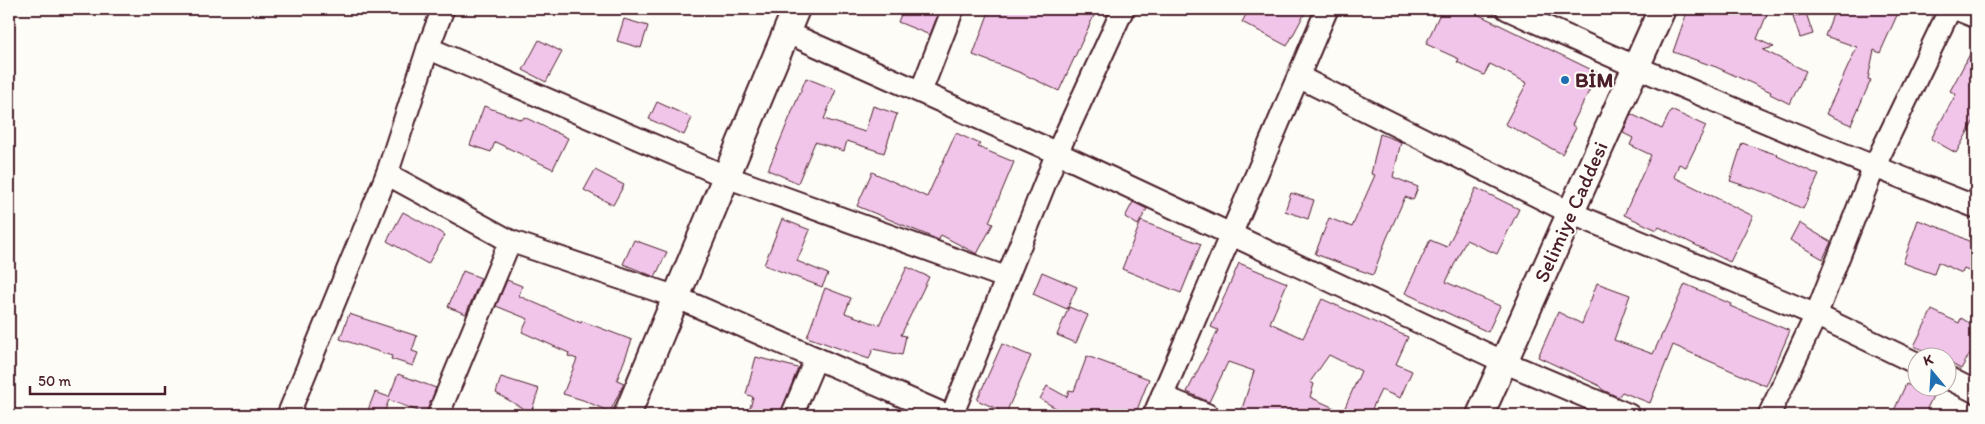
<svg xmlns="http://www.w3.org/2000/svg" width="1985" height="424" viewBox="0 0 1985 424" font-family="Itim,sans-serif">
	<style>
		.building { fill: #f1c4e9; stroke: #4a1f2b; fill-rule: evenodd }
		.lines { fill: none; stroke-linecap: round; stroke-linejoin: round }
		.minor-casing { stroke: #4a1f2b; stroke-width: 25 }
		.tertiary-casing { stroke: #4a1f2b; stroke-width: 30 }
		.minor { stroke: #fdfcf7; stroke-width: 21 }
		.tertiary { stroke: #fdfcf7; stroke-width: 26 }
		.poi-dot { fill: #1f6fb2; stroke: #fdfcf7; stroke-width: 2 }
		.labels { text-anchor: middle; stroke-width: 4; stroke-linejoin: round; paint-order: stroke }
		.poi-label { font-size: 21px; font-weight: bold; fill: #4a1f2b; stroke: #fdfcf7; text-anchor: start }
		.street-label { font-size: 21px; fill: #4a1f2b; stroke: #fdfcf7 }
	</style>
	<rect width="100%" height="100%" fill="#fdfcf7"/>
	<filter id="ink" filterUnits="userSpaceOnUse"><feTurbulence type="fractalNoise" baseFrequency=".02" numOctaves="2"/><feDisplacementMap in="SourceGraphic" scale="10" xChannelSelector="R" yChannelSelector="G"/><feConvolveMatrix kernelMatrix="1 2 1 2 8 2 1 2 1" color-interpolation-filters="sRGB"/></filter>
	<g filter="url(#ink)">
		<g class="building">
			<polygon points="903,9 940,9 930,35 898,22"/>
			<polygon points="990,9 1097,9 1059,91 1021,73 973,55"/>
			<polygon points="1249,9 1307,9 1287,46 1242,22"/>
			<polygon points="1442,9 1467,9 1598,73 1572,125 1576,128 1562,154 1505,124 1527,83 1490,64 1484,75 1457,62 1459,59 1426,44"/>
			<polygon points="1688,9 1769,9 1757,39 1774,47 1763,50 1806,71 1790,104 1770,94 1771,92 1716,67 1673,52"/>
			<polygon points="1835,9 1887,9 1898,13 1880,53 1874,50 1868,79 1871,80 1851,125 1826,114 1857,47 1825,36"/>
			<polygon points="1806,13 1813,34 1800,38 1793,17"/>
			<polygon points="624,19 648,26 641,48 617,41"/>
			<polygon points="539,40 562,52 546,82 523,70"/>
			<polygon points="1976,43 1976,117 1956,153 1931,139 1956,94 1950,91"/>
			<polygon points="806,78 836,90 824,119 865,132 873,106 897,114 884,153 847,141 844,151 815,142 798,183 768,170"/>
			<polygon points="657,102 692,118 684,135 649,119"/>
			<polygon points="484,106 522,120 524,117 568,138 553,169 495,142 491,152 470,145"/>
			<polygon points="1671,110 1706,126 1686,167 1679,164 1674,177 1753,216 1730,262 1659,227 1657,230 1624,215 1651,155 1630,145 1633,138 1623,133 1631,114 1662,129"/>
			<polygon points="956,133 980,144 978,147 1014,162 989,222 993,224 977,254 941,235 939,240 857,206 872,172 927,197"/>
			<polygon points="1380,134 1401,142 1393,177 1418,187 1413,200 1405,197 1386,240 1373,275 1315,254 1329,218 1352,227 1375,175 1371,174"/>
			<polygon points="1742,143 1778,155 1777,156 1819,175 1803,209 1776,196 1730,181"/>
			<polygon points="595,170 624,185 613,205 584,190"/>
			<polygon points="1476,188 1519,209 1497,254 1466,240 1446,282 1500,306 1488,332 1405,293 1430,240 1447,247"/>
			<polygon points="1291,193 1314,200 1308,219 1285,211"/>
			<polygon points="1133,202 1147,209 1138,225 1125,217"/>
			<polygon points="403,212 445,235 428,264 387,241"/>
			<polygon points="782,219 810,230 797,261 828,274 822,287 764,265"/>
			<polygon points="1918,220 1949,231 1976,245 1976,274 1964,269 1962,273 1938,262 1934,274 1903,263"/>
			<polygon points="1141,221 1201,244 1181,293 1122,269"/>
			<polygon points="1799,223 1831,242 1823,259 1790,240"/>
			<polygon points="634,240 667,252 655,277 623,264"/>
			<path d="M1239,263L1287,283L1270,323L1303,338L1322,299L1408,337L1396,364L1412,371L1400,398L1381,390L1369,415H1240L1254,371L1228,362L1209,402L1187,392L1218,330L1211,327ZM1329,355L1361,371L1343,412L1310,397L1314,384L1310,382Z"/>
			<polygon points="907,267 929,277 901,335 906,336 902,355 873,349 869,359 807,337 825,288 851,298 845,313 879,325"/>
			<polygon points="463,271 481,278 466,314 448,307"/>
			<polygon points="1042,272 1077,287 1067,309 1033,294"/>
			<polygon points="507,280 522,286 519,296 581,323 582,321 632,340 617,380 624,383 610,412 583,400 563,394 577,359 568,356 569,353 522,332 528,319 496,306"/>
			<polygon points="1597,283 1630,295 1614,340 1653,354 1685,284 1731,304 1730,306 1790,331 1766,386 1673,345 1650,403 1622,392 1618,397 1603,390 1598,385 1538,357 1558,312 1582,324"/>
			<polygon points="1069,307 1088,315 1076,343 1057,335"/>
			<polygon points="1932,310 1959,323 1961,318 1976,327 1976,343 1961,369 1948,362 1948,356 1936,356 1914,346"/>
			<polygon points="349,314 417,336 412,351 418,353 413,366 391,359 392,356 340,339"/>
			<polygon points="1002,344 1031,356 1006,413 977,400"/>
			<polygon points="1087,356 1149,379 1135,415 1068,415 1040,399 1047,386 1067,397 1069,390 1074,391"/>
			<polygon points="756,357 798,368 780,415 750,408 753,397 746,394"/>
			<polygon points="398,374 436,388 426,414 389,400 383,415 366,415 375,392 389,397"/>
			<polygon points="501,377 539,389 531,413 496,393"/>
			<polygon points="1906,384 1933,396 1924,415 1892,415"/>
		</g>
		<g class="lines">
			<defs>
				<g id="minor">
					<path d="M1507,9C1661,80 1818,145 1976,207"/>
					<polyline points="1956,9 1976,17"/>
					<polyline points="786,32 1057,153 1504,362 1629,415"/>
					<polyline points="428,48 727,177 1007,278"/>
					<polyline points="1299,77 1571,213 1816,315 1918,364"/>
					<polyline points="921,91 953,9"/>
					<polyline points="387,174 510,241 676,297 946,415"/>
					<polyline points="1948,378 1976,392"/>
					<polyline points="1162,396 1208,415"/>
					<polyline points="288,415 387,174 428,48 443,9"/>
					<polyline points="438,415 510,241"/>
					<polyline points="792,415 816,358"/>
					<polyline points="952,415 1057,153 1123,9"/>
					<polyline points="1154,415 1327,9"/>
					<polyline points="1769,415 1816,315 1874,167 1950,9"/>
				</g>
				<g id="tertiary">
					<polyline points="627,415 796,9"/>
					<polyline points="1480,415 1662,9"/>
				</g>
			</defs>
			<use href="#minor" class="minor-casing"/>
			<use href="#tertiary" class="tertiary-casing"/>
			<use href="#minor" class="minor"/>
			<use href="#tertiary" class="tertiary"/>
		</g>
	</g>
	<circle class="poi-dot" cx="1565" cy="80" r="5"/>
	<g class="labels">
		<g class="poi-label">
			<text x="1575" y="87">BİM</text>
		</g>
		<g class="street-label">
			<text transform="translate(1571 212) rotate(-66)" y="7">Selimiye Caddesi</text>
		</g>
	</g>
	<rect width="1985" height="424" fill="none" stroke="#fdfcf7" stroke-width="30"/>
	<rect x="15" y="15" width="1955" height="394" fill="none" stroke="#4a1f2b" stroke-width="2" filter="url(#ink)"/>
	<g transform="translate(1932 372) rotate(342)"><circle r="24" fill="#fdfcf7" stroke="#b5a4a5"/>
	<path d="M0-4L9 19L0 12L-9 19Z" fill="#1f6fb2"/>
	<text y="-8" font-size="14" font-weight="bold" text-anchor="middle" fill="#4a1f2b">K</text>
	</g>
	<path d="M30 386v8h135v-8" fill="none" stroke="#4a1f2b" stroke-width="2.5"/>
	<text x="38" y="386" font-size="15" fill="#4a1f2b" stroke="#fdfcf7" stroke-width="4" paint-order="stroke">50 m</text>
</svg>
